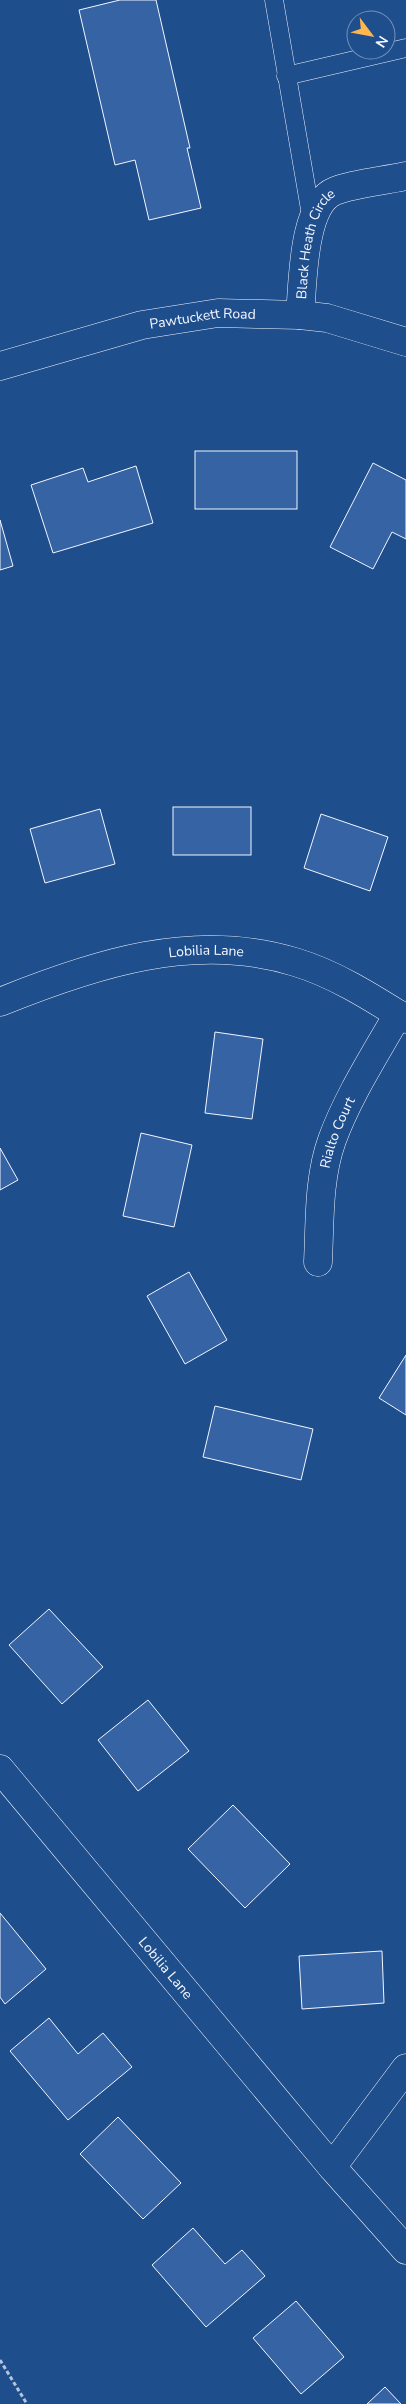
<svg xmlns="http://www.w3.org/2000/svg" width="406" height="2404" viewBox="0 0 406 2404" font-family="'Nunito Sans',sans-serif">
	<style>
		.building { fill: #3563a3; stroke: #f2f6ff }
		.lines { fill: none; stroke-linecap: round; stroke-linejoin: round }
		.lane-casing { stroke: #f2f6ff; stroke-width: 19 }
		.street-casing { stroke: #f2f6ff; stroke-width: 29 }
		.path { stroke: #b3c4dc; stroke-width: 3; stroke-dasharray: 4 2.5; stroke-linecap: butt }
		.lane { stroke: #1f4e8c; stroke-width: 18 }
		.street { stroke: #1f4e8c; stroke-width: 28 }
		.labels { text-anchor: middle; stroke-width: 4; stroke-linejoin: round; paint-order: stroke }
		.street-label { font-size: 14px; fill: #f2f6ff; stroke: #1f4e8c }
	</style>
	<rect width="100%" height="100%" fill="#1f4e8c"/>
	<g class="building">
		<polygon points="120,0 156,0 190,148 187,148 201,208 149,220 135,160 115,165 79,10"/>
		<rect x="195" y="451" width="102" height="58"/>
		<polygon points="373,463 406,480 406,539 392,532 373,569 330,547"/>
		<polygon points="136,466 153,523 53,553 31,485 83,468 88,482"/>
		<polygon points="0,520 13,566 0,570"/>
		<rect x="173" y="807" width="78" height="48"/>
		<polygon points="100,809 115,864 45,883 30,829"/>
		<polygon points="321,814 388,837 370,891 304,868"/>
		<polygon points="215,1032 263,1039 252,1119 205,1113"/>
		<polygon points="141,1133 192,1145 174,1227 123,1216"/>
		<polygon points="0,1148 18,1180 0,1190"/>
		<polygon points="189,1272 227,1340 185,1364 147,1296"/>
		<polygon points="406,1355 406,1415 379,1398"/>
		<polygon points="215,1406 313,1429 301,1480 203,1457"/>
		<polygon points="49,1609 103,1667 62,1704 9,1645"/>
		<polygon points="148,1700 189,1751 138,1791 98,1740"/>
		<polygon points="233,1805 290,1864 245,1908 188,1849"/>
		<polygon points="0,1913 46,1969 5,2004 0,1997"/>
		<polygon points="382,1951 384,2003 302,2009 299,1956"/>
		<polygon points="49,2018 78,2054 103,2033 132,2067 68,2120 10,2051"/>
		<polygon points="118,2117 181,2183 143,2219 80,2154"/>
		<polygon points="193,2228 225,2264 242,2250 265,2276 206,2327 152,2265"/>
		<polygon points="296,2301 344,2357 301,2394 253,2338"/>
		<polygon points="385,2387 401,2404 367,2404"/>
	</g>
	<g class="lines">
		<defs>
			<g id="lane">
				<polyline points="274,0 312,221"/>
				<polyline points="286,76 406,48"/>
			</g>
			<g id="street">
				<path id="s1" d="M300,315C303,284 302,204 335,191C355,183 384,181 406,176"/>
				<path id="s2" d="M0,366L142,325L218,313L300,315L327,318L406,342"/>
				<path id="s3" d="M0,1002C94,964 194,931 295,962C335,974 371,997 406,1019"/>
				<path id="s4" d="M318,1262C320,1222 318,1179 332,1140C348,1096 375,1055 398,1014"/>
				<path id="s5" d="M0,1769L332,2167L406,2250"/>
				<polyline points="332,2167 406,2068"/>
			</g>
		</defs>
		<use href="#lane" class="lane-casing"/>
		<use href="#street" class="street-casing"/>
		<polyline class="path" points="0,2360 27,2404"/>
		<use href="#lane" class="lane"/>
		<use href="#street" class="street"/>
	</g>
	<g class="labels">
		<g class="street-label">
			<text dy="5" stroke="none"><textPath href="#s1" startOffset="74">Black Heath Circle</textPath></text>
			<text dy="5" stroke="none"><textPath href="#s2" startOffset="209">Pawtuckett Road</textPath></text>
			<text dy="5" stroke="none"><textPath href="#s3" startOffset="214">Lobilia Lane</textPath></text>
			<text dy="5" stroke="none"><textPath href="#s4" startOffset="132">Rialto Court</textPath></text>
			<text dy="5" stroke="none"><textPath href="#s5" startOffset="259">Lobilia Lane</textPath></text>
		</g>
	</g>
	<g transform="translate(371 35) rotate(122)"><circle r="24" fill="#1f4e8c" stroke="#7391ba"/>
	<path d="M0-4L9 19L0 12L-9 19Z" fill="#ffb74d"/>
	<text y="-8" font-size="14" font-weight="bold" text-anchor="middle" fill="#f2f6ff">N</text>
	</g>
</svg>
